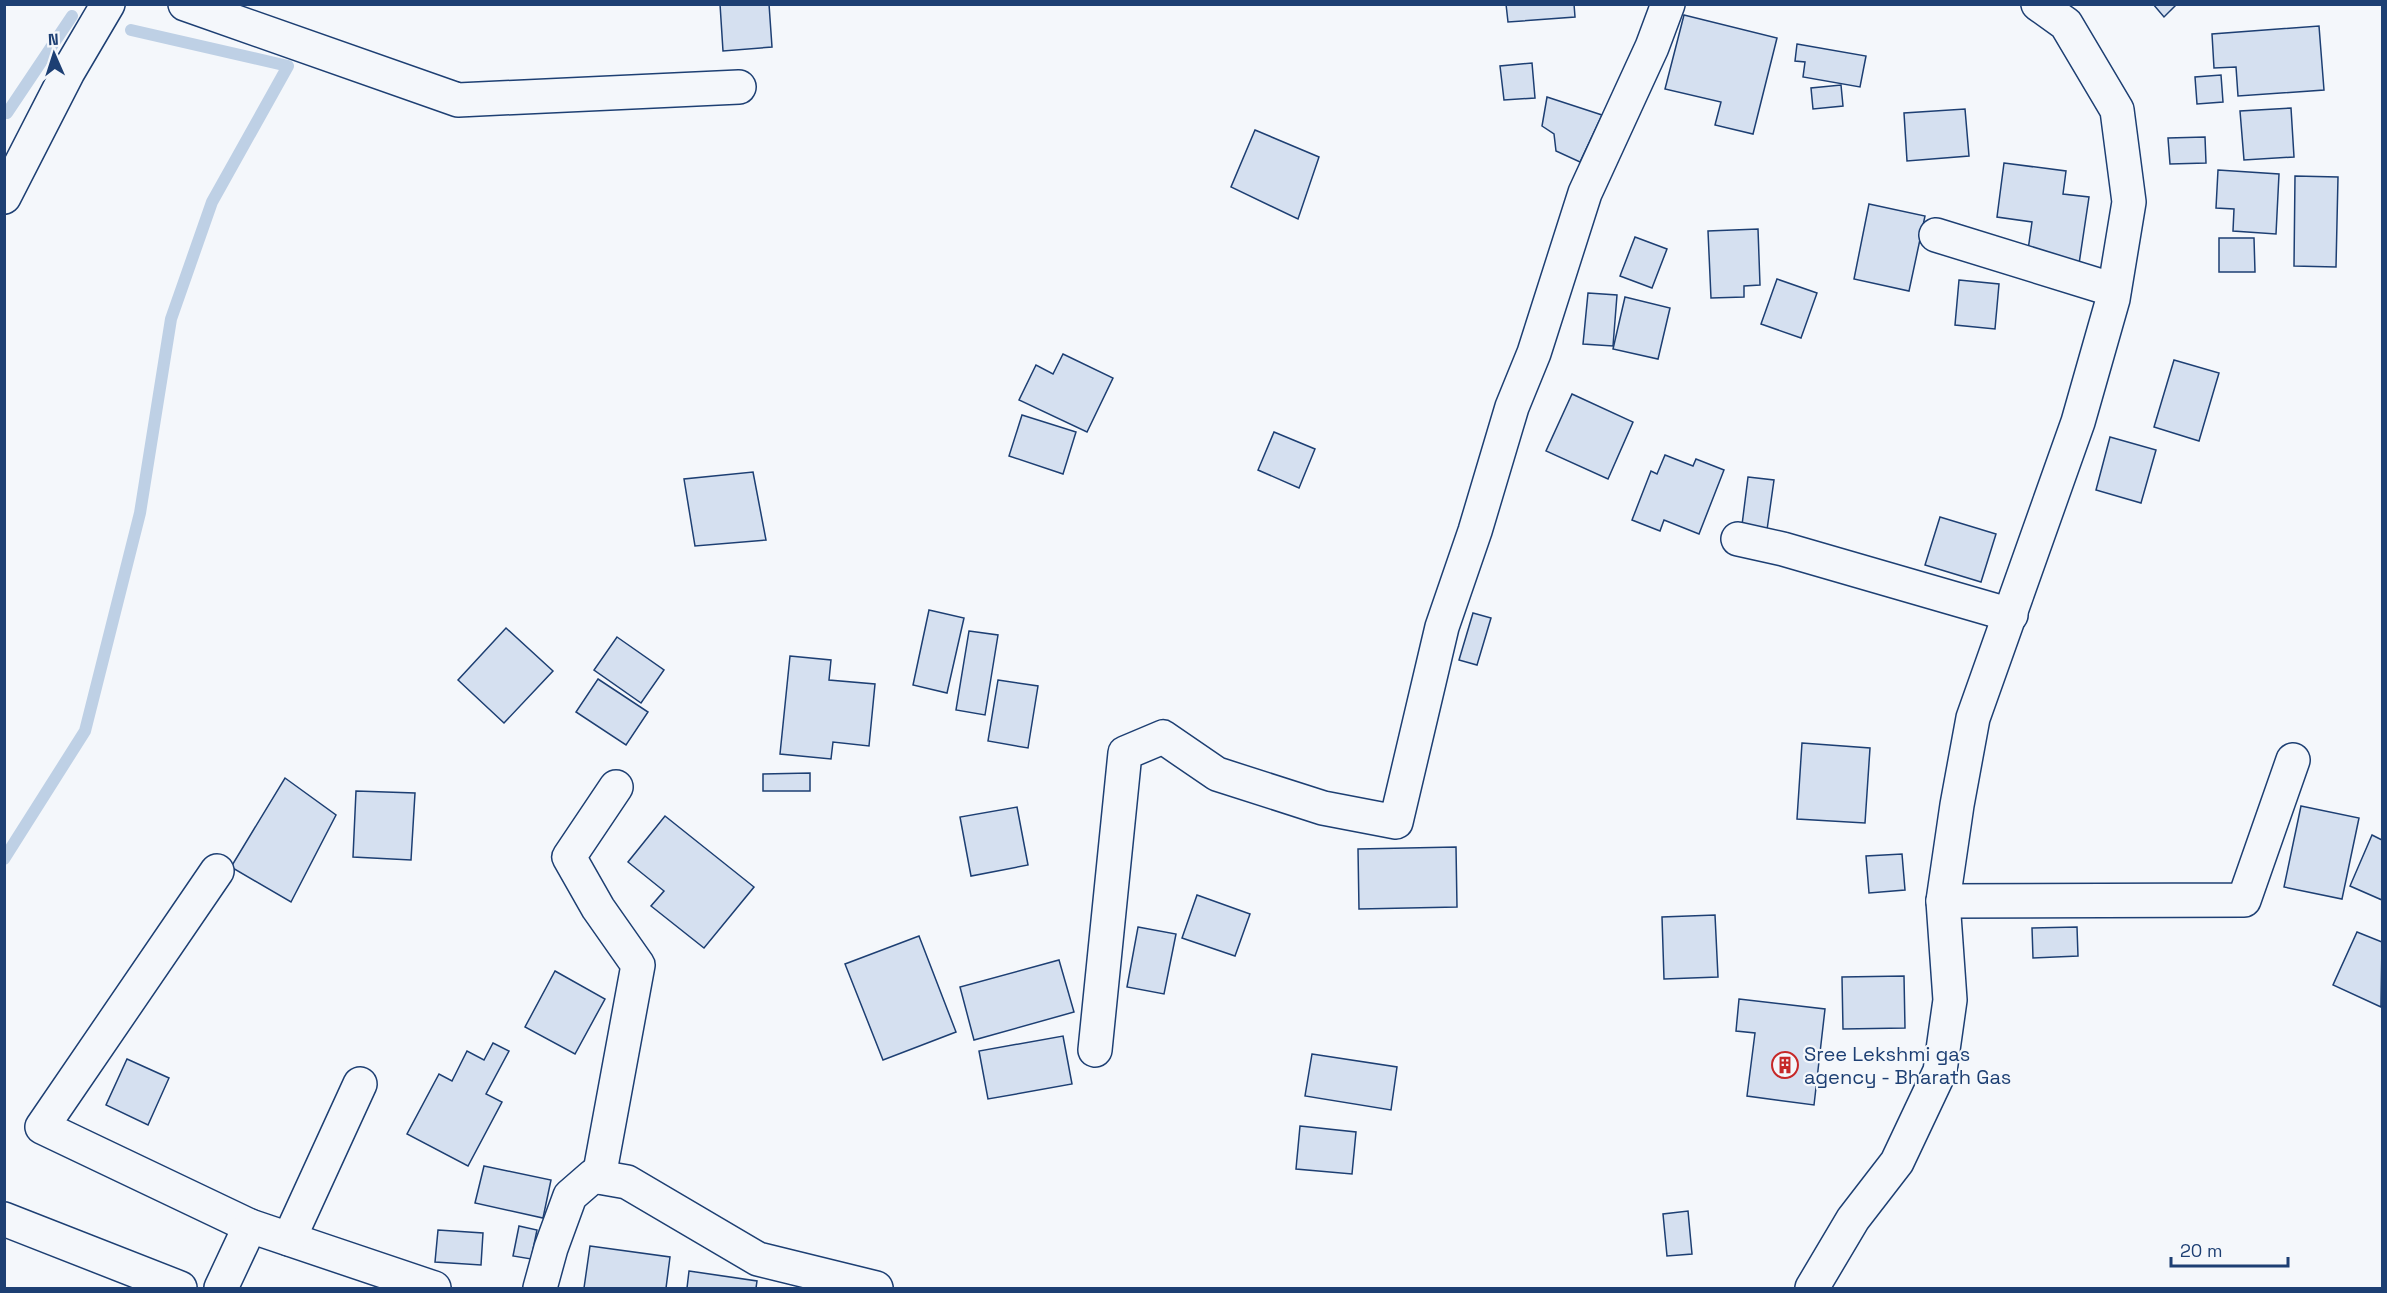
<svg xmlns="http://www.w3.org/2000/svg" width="2387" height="1293" viewBox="0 0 2387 1293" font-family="'Space Grotesk',sans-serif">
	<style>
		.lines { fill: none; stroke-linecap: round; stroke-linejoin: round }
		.stream { stroke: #bed0e5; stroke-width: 12 }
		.building { fill: #d5e0f0; stroke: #1d3f73; stroke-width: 1.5 }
		.street-casing { stroke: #1d3f73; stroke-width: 36 }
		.secondary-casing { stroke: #1d3f73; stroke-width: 36 }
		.street { stroke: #f4f7fb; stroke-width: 33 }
		.secondary { stroke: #f4f7fb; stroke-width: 33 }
		.labels { text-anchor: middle; stroke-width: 4.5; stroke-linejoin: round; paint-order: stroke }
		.poi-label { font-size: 20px; fill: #1d3f73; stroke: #f4f7fb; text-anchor: start }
	</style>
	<rect width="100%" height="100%" fill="#f4f7fb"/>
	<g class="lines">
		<g class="stream">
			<polyline points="7,113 72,16"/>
			<polyline points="4,859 85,731 140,513 171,319 212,202 288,66 131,30"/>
		</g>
	</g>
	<g class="building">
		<polygon points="720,4 769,4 772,47 723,51"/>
		<polygon points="1506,4 1574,4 1575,17 1508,22"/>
		<polygon points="2153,4 2177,4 2164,17"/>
		<polygon points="1684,15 1777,38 1753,134 1715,125 1721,102 1665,89"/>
		<polygon points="2319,26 2324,90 2238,96 2236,67 2214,68 2212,34"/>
		<polygon points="1797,44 1866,56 1860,87 1803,77 1805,62 1795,61"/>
		<polygon points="1532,63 1535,98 1504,100 1500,66"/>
		<polygon points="2221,75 2223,102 2197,104 2195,77"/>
		<polygon points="1841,85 1843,106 1813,109 1811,88"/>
		<polygon points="1547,97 1602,115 1580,162 1556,151 1554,134 1542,126"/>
		<polygon points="2291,108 2294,157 2244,160 2240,111"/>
		<polygon points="1965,109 1969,156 1907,161 1904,113"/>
		<polygon points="1255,130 1319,157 1298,219 1231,187"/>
		<polygon points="2205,137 2206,163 2170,164 2168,138"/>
		<polygon points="2004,163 2066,171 2063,194 2089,197 2079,264 2027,257 2032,222 1997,217"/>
		<polygon points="2218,170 2279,174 2276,234 2233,231 2234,209 2216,208"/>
		<polygon points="2295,176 2338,177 2336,267 2294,266"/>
		<polygon points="1869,204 1925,216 1909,291 1854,279"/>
		<polygon points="1758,229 1760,285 1744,286 1744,297 1711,298 1708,231"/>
		<polygon points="1635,237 1667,249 1652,288 1620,276"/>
		<polygon points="2219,238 2254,238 2255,272 2219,272"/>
		<polygon points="1777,279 1817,293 1801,338 1761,324"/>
		<polygon points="1959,280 1999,284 1995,329 1955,325"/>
		<polygon points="1588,293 1617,295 1613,346 1583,344"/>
		<polygon points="1625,297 1670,308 1658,359 1613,349"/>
		<polygon points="1063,354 1113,378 1087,432 1019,400 1036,365 1053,374"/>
		<polygon points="2174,360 2219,373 2199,441 2154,427"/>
		<polygon points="1572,394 1633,422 1608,479 1546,451"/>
		<polygon points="1022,415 1076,432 1063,474 1009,456"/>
		<polygon points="1274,432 1315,449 1299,488 1258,470"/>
		<polygon points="2110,437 2156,450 2141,503 2096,490"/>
		<polygon points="1665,455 1693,466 1696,459 1724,470 1699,534 1664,520 1660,531 1632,520 1651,471 1657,474"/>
		<polygon points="753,472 766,540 695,546 684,479"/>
		<polygon points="1748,477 1774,480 1766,537 1741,533"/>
		<polygon points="1940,517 1996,534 1981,582 1925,565"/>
		<polygon points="929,610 964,618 947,693 913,685"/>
		<polygon points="1473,613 1491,618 1477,665 1459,660"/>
		<polygon points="506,628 553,671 504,723 458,680"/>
		<polygon points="969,631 998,635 985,715 956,710"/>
		<polygon points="617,637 664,670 641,703 594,670"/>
		<polygon points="790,656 831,660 829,680 875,684 869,746 833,742 831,759 780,754"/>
		<polygon points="598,679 648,712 626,745 576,712"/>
		<polygon points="998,680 1038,686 1028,748 988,741"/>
		<polygon points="1802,743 1870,748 1865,823 1797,819"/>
		<polygon points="810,773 810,791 763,791 763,774"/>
		<polygon points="285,778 336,815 291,902 231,867"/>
		<polygon points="356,791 415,793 411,860 353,857"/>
		<polygon points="2301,806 2359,818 2342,899 2284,887"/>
		<polygon points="1017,807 1028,865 971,876 960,817"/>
		<polygon points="665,816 754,887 704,948 651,906 664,891 628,862"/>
		<polygon points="2372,835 2382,840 2382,900 2350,886"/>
		<polygon points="1456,847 1457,907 1359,909 1358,849"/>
		<polygon points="1902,854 1905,890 1869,893 1866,856"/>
		<polygon points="1197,895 1250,914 1235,956 1182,938"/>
		<polygon points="1715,915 1718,977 1664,979 1662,917"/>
		<polygon points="1138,927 1176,934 1164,994 1127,987"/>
		<polygon points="2077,927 2078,956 2033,958 2032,928"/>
		<polygon points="2357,932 2382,942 2381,1007 2333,985"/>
		<polygon points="919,936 956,1032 883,1060 845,964"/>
		<polygon points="1059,960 1074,1012 974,1040 960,987"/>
		<polygon points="555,971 605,999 575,1054 525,1027"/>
		<polygon points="1904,976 1905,1028 1843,1029 1842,977"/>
		<polygon points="1739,999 1825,1009 1814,1105 1747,1096 1755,1033 1736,1031"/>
		<polygon points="1063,1036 1072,1084 988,1099 979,1051"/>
		<polygon points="493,1043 509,1051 486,1094 502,1102 468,1166 407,1134 439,1074 452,1081 467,1051 484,1060"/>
		<polygon points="1312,1054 1397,1067 1391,1110 1305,1096"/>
		<polygon points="127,1059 169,1078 148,1125 106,1105"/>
		<polygon points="1300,1126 1356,1132 1352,1174 1296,1169"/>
		<polygon points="484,1166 551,1180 543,1218 475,1203"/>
		<polygon points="1688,1211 1692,1254 1667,1256 1663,1214"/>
		<polygon points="519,1226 537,1230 531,1259 513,1256"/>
		<polygon points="438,1230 483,1233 481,1265 435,1262"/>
		<polygon points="590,1246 670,1257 666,1288 584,1288"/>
		<polygon points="689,1271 757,1281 756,1288 687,1288"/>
	</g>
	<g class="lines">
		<defs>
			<g id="street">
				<polyline points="185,4 458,100 739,87"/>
				<polyline points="4,197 68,72 108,4"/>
				<polyline points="1936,235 2114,290"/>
				<polyline points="1738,539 1783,549 2011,615"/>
				<polyline points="217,871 42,1127 250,1226 434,1288"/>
				<polyline points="1943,901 2244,900 2293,760"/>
				<polyline points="1095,1050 1125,753 1163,737 1217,774 1323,808 1396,822 1442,627 1475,531 1512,407 1534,353 1585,193 1652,47 1668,4"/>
				<polyline points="599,1177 638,965 598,908 569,857 616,787"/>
				<polyline points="4,1219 180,1288"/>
				<polyline points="289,1239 360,1084"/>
				<polyline points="221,1288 250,1226"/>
				<polyline points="540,1288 551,1248 570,1196 593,1176 627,1182 758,1259 876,1288"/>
			</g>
			<polyline id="secondary" points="1812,1288 1853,1219 1897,1162 1940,1071 1950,1000 1943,901 1957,805 1973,718 2078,422 2113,299 2129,202 2117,110 2066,24 2038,4"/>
		</defs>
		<use href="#street" class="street-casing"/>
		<use href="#secondary" class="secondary-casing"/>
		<use href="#street" class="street"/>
		<use href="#secondary" class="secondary"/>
	</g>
	<defs>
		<symbol id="building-ring" viewBox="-11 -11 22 22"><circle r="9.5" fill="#f4f7fb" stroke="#c62828" stroke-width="1.5"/><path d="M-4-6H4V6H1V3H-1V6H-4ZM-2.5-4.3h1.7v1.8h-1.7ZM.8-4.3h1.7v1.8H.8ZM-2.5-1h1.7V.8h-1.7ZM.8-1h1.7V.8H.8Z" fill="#c62828"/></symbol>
	</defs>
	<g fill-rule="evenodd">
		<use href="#building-ring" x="1770" y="1050" width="30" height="30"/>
	</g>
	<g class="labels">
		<g class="poi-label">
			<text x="1804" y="1061">Sree Lekshmi gas<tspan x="1804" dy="23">agency - Bharath Gas</tspan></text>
		</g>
	</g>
	<rect width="2387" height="1293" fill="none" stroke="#1d3f73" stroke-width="12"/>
	<g transform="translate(54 54) rotate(357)" stroke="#f4f7fb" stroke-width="4.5" paint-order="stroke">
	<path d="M0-4.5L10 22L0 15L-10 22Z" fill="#1d3f73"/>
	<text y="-9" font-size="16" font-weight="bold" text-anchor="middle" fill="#1d3f73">N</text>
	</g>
	<path d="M2171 1257v9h117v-9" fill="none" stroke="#1d3f73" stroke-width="3"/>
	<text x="2180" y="1257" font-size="18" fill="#1d3f73" stroke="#f4f7fb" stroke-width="4.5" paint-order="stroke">20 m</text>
</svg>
